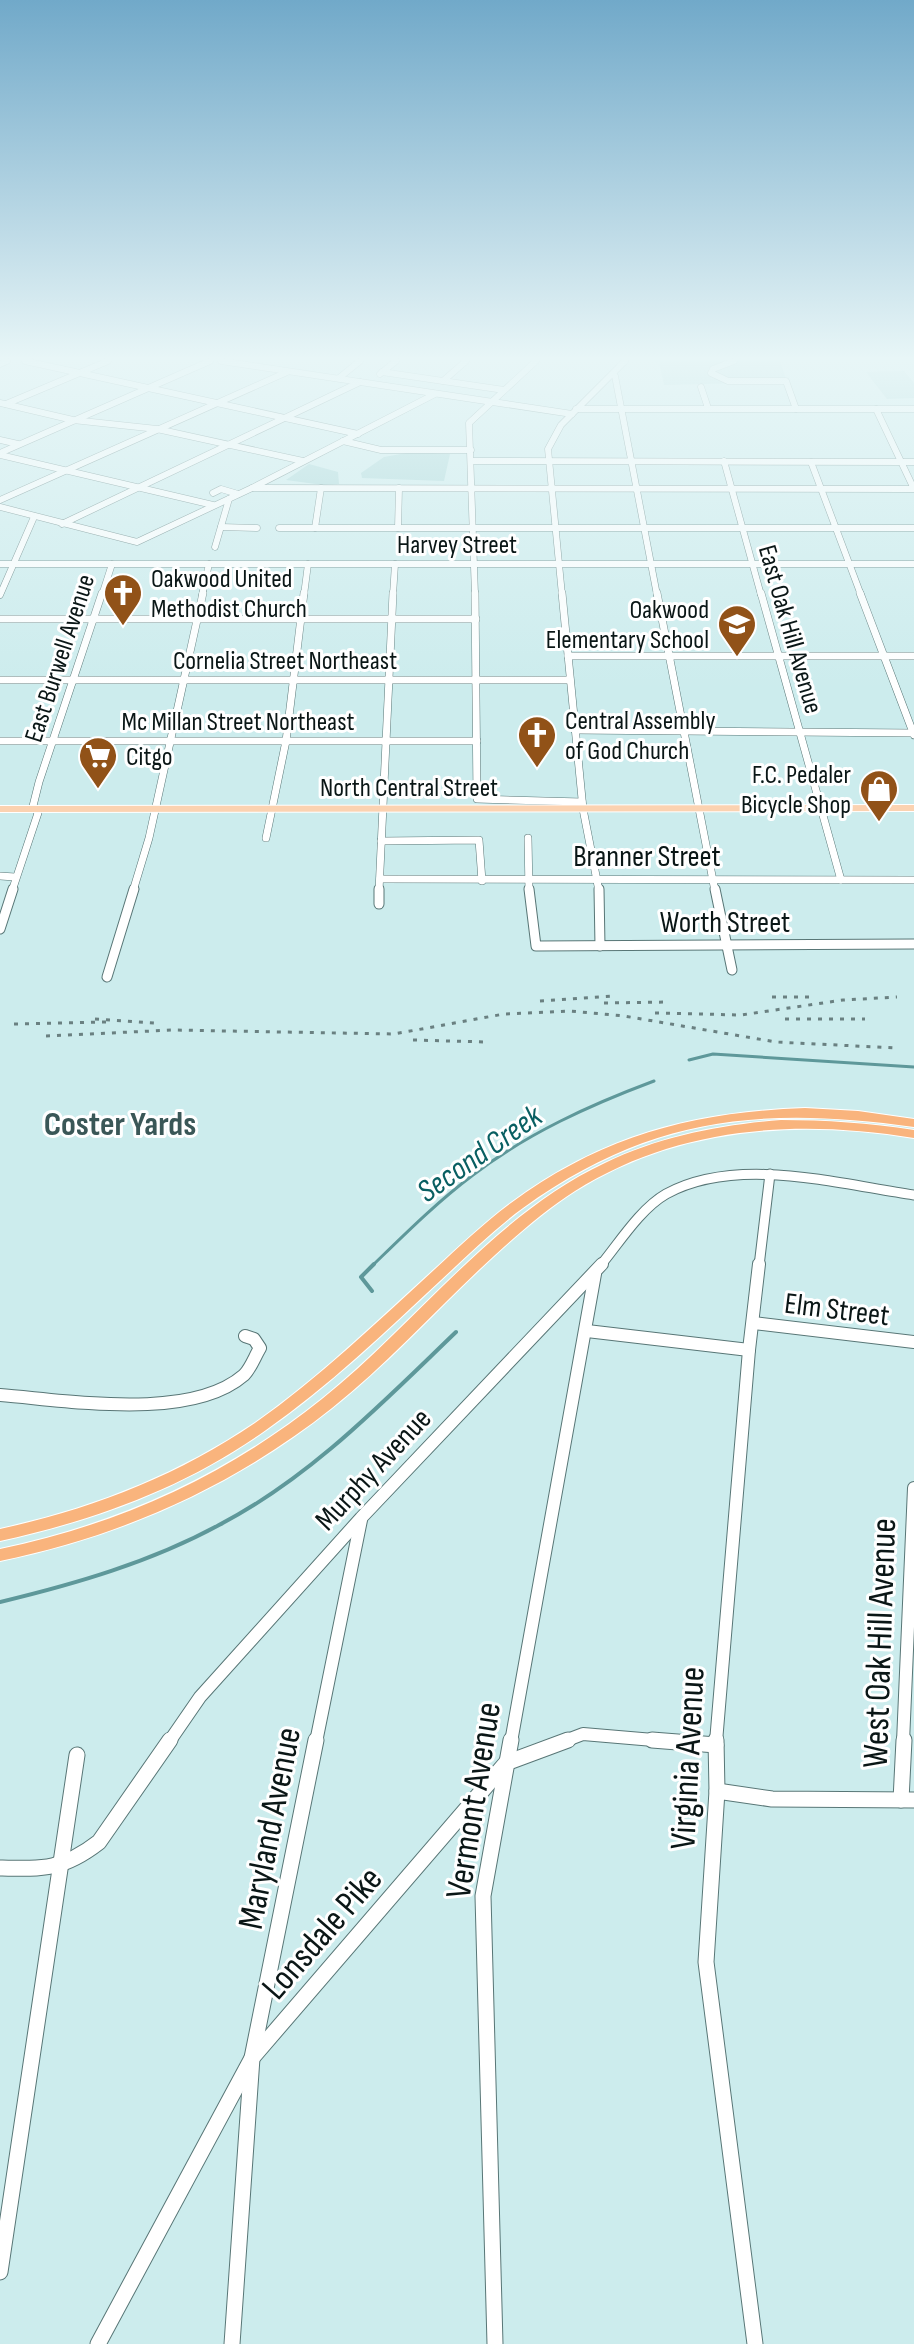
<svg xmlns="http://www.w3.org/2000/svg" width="914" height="2344" viewBox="0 0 914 2344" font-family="'Sofia Sans Condensed',sans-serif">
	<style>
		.green { fill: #a7d6d7 }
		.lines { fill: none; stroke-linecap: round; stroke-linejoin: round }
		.stream-far1 { stroke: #5e989a; stroke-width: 3 }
		.stream { stroke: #5e989a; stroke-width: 4 }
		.minor-far4-casing { stroke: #587676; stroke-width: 7 }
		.minor-far3-casing { stroke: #587676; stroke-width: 8 }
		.minor-far2-casing { stroke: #587676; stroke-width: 11 }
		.minor-far1-casing { stroke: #587676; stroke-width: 14 }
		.minor-casing { stroke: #587676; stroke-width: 17 }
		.major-casing { stroke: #fff; stroke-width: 2 }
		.highway-casing { stroke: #fff; stroke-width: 2 }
		.minor-far4 { stroke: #fff; stroke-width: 6 }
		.minor-far3 { stroke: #fff; stroke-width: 7 }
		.minor-far2 { stroke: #fff; stroke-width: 9 }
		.minor-far1 { stroke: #fff; stroke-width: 12 }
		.minor { stroke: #fff; stroke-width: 15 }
		.major { fill: #fbd2b1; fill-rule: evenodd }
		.highway { fill: #f9b47d; fill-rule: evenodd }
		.rail { stroke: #6a8081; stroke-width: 3; stroke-dasharray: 4 7; stroke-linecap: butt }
		.labels { text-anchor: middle; stroke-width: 6; stroke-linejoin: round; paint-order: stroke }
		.far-street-label { font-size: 26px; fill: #0a1616; stroke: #fff }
		.far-poi-label { font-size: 26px; fill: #0a1616; stroke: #fff; text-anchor: start }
		.street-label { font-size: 30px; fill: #0a1616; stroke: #fff }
		.water-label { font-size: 32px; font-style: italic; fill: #095f62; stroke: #fff }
		.quarter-label { font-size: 34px; font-weight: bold; fill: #3a5757; stroke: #fff }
		.near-street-label { font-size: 36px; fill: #0a1616; stroke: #fff }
	</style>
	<rect width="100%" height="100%" fill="#cceced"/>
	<g class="green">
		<polygon points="655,361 780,361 787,382 664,385 659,362"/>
		<polygon points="904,371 914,383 914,398 887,399 866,372"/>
		<polygon points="412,452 450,454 444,481 362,478 361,473 384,457"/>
		<polygon points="309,464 338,472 339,484 323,485 286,480"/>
	</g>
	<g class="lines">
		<g class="stream-far1">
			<polyline points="689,1060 713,1054 914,1067"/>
			<path d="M372,1266C405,1234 437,1202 473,1175C528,1133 590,1105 654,1081"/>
		</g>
		<g class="stream">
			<polyline points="372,1291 361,1277 374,1264"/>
			<path d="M0,1602C75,1584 151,1562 219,1525C310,1478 383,1402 456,1332"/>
		</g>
		<defs>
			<g id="minor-far4">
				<polyline points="25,361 358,434"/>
				<polyline points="221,361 572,414"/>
				<polyline points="734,361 713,369 711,373 728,381 786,381 796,409"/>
				<polyline points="0,364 7,361"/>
				<polyline points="382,372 504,390"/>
				<polyline points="380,374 396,361"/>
				<polyline points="615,376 657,595"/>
				<polyline points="339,378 360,361"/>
				<polyline points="443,381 466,361"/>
				<polyline points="701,387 708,408"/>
				<polyline points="0,403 73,420 157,429 303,461"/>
				<polyline points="6,404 108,361"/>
				<polyline points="576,409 914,409"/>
				<polyline points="0,440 18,444"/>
				<polyline points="343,441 381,450 471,450"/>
				<polyline points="0,453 210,361"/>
				<polyline points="0,455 213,505"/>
				<polyline points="472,461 914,462"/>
				<polyline points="724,461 761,595"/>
				<polyline points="811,462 861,595"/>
				<polyline points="252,488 914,489 876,409"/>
				<polyline points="213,493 221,489 238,494"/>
				<polyline points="0,500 287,372"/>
				<polyline points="0,507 137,542 252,488 435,394"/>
				<polyline points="62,524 360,382"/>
				<polyline points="221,527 257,528"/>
				<polyline points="279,528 914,528"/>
				<polyline points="315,528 321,488"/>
				<polyline points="398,528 399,488"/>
				<polyline points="215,547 229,499"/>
				<polyline points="0,564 914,564"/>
				<polyline points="0,595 34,517"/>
				<polyline points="102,595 112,564"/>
				<polyline points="202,595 209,564"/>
				<polyline points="304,595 308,564"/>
				<polyline points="393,595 395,564"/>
				<polyline points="475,595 469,423 536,361"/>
				<polyline points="562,595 548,449 561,425 625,361"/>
			</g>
			<g id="minor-far3">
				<polyline points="475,593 477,799 582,802"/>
				<polyline points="562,593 583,809 599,891"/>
				<polyline points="657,593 715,891"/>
				<polyline points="761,593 841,880"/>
				<polyline points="860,593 914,735"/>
				<polyline points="0,619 476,619"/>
				<polyline points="568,656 914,656"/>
				<polyline points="0,680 570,680"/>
				<polyline points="575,730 914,733"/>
				<polyline points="0,741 477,741"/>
				<polyline points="266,838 286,741 304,593"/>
				<polyline points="528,838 529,891"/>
				<polyline points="381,841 479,840 482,881"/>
				<polyline points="0,876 15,877"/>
				<polyline points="380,879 914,880"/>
				<polyline points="12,891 38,813 33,806 39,782 102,593"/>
				<polyline points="133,891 149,838 203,593"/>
				<polyline points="379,891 393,593"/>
			</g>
			<g id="minor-far2">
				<polyline points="529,889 536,946 914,944"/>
				<polyline points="599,889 600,946"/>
				<polyline points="715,889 732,970"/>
				<polyline points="379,904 379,889"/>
				<polyline points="0,929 13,889"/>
				<polyline points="107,977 134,889"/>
				<path d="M600,1266C619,1243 640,1209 666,1194C737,1155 838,1184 914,1195"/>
				<polyline points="759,1266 770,1174"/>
			</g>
			<g id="minor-far1">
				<polyline points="754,1323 914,1342"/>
				<polyline points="587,1331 749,1350"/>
				<path d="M0,1395C66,1400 190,1422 244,1375C251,1368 255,1356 260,1348L254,1339L245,1336"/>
				<polyline points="169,1742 200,1697 361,1518 602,1264"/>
				<polyline points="316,1742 361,1520"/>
				<polyline points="511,1742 595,1274"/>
				<polyline points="562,1742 583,1734 677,1742"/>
				<polyline points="716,1742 749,1350 759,1264"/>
				<polyline points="903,1742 914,1488"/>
			</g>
			<g id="minor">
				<polyline points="652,1740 716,1745"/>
				<polyline points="716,1740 717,1791 706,1962 755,2344"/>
				<polyline points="717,1791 772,1799 914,1800"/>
				<polyline points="901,1800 904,1740"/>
				<path d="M0,1868C43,1869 63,1870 99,1842L170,1740"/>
				<polyline points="0,2272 77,1755"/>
				<polyline points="98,2344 252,2058 506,1763 568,1740"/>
				<polyline points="232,2344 252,2058 316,1740"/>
				<polyline points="495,2344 483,1896 511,1740"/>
			</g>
			<polygon id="major" points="914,805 914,811 0,812 0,806"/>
			<g id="highway">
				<path d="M805,1108L858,1111L914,1119V1127C763,1106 650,1116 523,1208C494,1229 467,1256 441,1280C385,1332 329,1386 266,1430C186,1487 96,1520 0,1541V1529C92,1509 177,1476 255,1423C319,1378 376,1323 434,1270C459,1247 484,1223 511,1203C603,1135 694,1112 805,1108Z"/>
				<path d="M781,1120C826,1120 869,1123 914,1130V1138C797,1119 678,1126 575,1191C547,1209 520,1232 495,1255C440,1305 390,1362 332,1408C234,1486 122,1536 0,1561V1549C120,1524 226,1476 322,1399C416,1324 494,1215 605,1163C661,1136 720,1125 781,1120Z"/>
			</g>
		</defs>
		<use href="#minor-far4" class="minor-far4-casing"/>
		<use href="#minor-far3" class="minor-far3-casing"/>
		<use href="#minor-far2" class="minor-far2-casing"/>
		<use href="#minor-far1" class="minor-far1-casing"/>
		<use href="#minor" class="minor-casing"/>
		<use href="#major" class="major-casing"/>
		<use href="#highway" class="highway-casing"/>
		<use href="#minor-far4" class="minor-far4"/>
		<use href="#minor-far3" class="minor-far3"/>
		<use href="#minor-far2" class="minor-far2"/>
		<use href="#minor-far1" class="minor-far1"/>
		<use href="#minor" class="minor"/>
		<use href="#major" class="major"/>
		<use href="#highway" class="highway"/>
		<g class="rail">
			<polyline points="772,997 810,997"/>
			<polyline points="540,1001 615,996"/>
			<polyline points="604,1003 669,1002"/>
			<polyline points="655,1013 741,1015 843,1000 897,997"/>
			<polyline points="95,1019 155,1023"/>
			<polyline points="785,1019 865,1019"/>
			<polyline points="14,1024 106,1022"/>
			<polyline points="46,1036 173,1030 394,1034 504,1014 570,1011 624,1016 776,1042 896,1048"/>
			<polyline points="413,1040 486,1042"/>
		</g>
	</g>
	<linearGradient id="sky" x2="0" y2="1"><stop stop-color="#71a9c9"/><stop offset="0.52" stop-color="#e8f6f7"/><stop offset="1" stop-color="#e8f6f7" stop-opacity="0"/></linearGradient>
	<rect width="914" height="689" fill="url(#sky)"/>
	<defs>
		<symbol id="church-pin" viewBox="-11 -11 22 30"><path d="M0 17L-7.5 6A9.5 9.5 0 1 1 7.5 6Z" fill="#915218" stroke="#fff"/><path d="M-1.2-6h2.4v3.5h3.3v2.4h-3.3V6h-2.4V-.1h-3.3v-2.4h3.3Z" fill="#fff"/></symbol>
		<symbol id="school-pin" viewBox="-11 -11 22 30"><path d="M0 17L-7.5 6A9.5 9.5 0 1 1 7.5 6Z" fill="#915218" stroke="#fff"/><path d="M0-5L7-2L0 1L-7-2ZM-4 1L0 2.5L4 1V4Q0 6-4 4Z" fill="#fff"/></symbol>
		<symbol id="supermarket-pin" viewBox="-11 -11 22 30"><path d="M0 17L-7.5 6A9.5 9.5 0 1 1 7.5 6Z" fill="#915218" stroke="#fff"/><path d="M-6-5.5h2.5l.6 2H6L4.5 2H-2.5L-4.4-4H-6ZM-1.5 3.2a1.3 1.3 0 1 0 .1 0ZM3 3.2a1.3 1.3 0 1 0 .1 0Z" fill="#fff"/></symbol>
		<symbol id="shop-pin" viewBox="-11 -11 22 30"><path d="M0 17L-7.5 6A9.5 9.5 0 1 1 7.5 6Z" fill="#915218" stroke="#fff"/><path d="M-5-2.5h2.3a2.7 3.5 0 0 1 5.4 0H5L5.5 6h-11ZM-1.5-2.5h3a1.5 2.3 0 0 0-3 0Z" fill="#fff"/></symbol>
	</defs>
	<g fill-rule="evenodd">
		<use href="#church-pin" x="101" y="571" width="44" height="60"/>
		<use href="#school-pin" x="715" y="602" width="44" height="60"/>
		<use href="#church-pin" x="515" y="713" width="44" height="60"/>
		<use href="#supermarket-pin" x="76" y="734" width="44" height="60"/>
		<use href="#shop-pin" x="857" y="767" width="44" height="60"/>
	</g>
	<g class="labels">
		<g class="far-street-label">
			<text x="457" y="553">Harvey Street</text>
			<text transform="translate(791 629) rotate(74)" y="9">East Oak Hill Avenue</text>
			<text transform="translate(59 658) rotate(-72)" y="9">East Burwell Avenue</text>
			<text x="285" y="669">Cornelia Street Northeast</text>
			<text x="238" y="730">Mc Millan Street Northeast</text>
			<text x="409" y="796">North Central Street</text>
		</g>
		<g class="far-poi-label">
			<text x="151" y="587">Oakwood United<tspan x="151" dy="30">Methodist Church</tspan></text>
			<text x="709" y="618" text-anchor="end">Oakwood<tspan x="709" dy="30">Elementary School</tspan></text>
			<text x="565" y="729">Central Assembly<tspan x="565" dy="30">of God Church</tspan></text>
			<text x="126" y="765">Citgo</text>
			<text x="851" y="783" text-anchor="end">F.C. Pedaler<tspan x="851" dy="30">Bicycle Shop</tspan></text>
		</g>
		<g class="street-label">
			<text x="647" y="866">Branner Street</text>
			<text x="725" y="932">Worth Street</text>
			<text transform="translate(837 1309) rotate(7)" y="10">Elm Street</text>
			<text transform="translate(373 1469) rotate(-47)" y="10">Murphy Avenue</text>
		</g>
		<g class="water-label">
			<text transform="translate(479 1153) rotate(-35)" y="11">Second Creek</text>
		</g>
		<g class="quarter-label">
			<text x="120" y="1135">Coster Yards</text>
		</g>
		<g class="near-street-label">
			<text transform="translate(878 1643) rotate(-88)" y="13">West Oak Hill Avenue</text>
			<text transform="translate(686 1758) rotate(-87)" y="13">Virginia Avenue</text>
			<text transform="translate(472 1800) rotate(-81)" y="13">Vermont Avenue</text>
			<text transform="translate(268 1828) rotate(-79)" y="13">Maryland Avenue</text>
			<text transform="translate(321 1932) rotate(-49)" y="13">Lonsdale Pike</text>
		</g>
	</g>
</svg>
